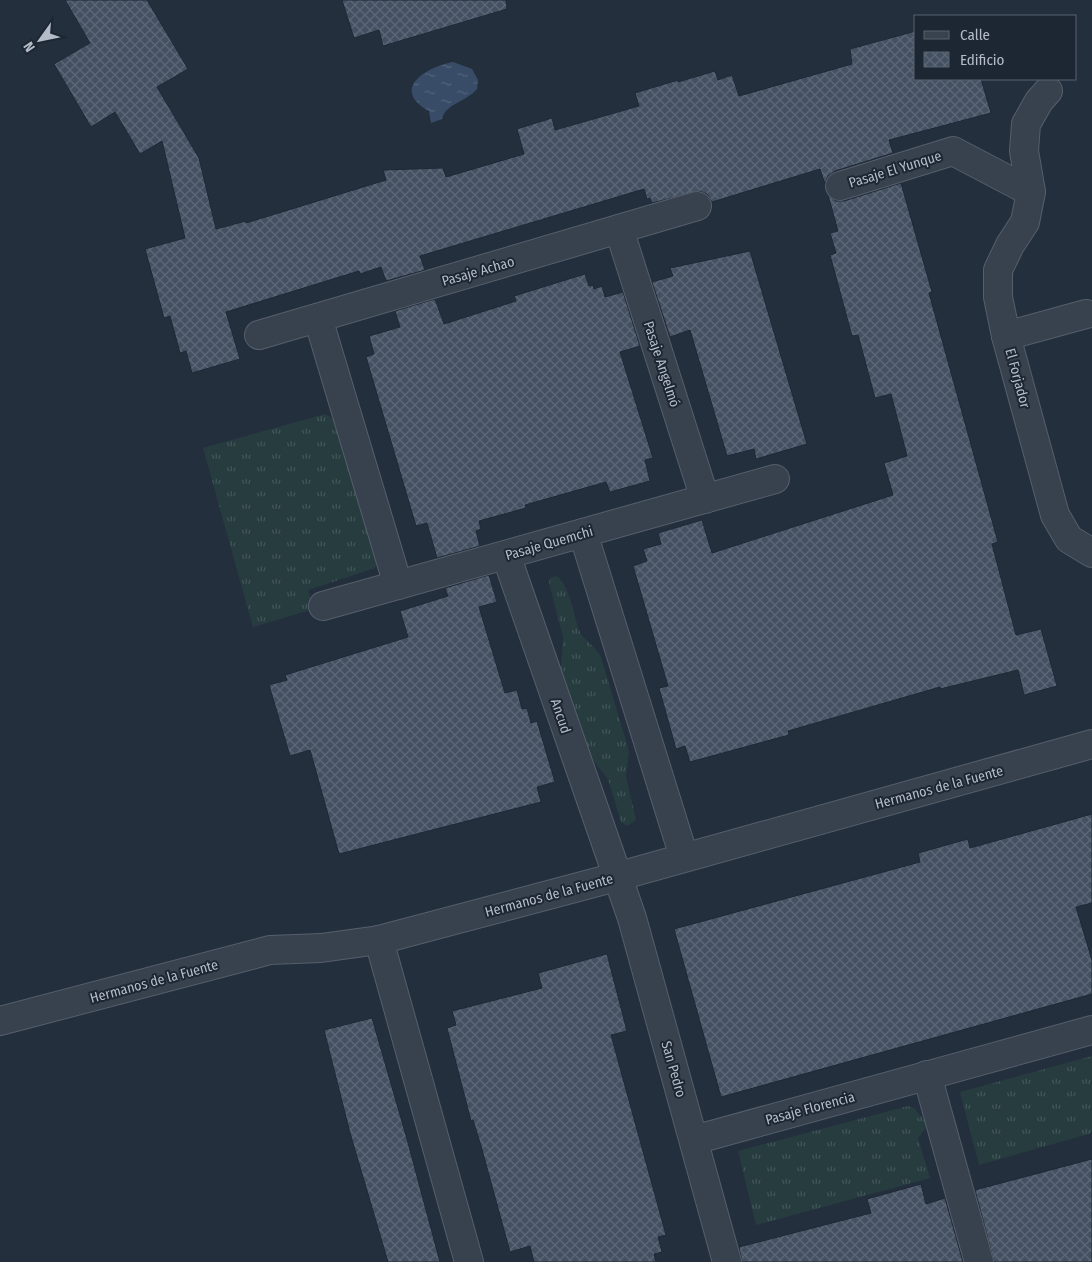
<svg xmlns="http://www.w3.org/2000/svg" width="1092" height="1262" viewBox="0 0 1092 1262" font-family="'Fira Sans Condensed',sans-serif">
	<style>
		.grass { fill: url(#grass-tufts) }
		.water { fill: url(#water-ripples) }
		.building { fill: url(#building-cross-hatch); stroke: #1f2835 }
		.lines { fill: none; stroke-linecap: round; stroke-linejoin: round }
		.street-casing { stroke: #565f6c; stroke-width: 30 }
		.street { stroke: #38414e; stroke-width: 28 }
		.labels { text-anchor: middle; stroke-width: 4; stroke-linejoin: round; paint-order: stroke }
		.street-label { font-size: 14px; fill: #b4bcc9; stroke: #1d2633 }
	</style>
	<defs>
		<pattern id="grass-tufts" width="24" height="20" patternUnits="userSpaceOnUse" patternTransform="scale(1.25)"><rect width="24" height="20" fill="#263c3f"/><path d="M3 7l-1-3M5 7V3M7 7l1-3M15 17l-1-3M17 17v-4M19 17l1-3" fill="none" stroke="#435659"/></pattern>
		<pattern id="water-ripples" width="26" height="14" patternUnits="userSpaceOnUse" patternTransform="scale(1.25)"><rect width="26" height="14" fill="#394c67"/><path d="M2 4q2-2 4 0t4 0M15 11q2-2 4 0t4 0" fill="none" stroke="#53647b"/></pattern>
		<pattern id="building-cross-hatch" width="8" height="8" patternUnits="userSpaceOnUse" patternTransform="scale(1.25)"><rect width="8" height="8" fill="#455162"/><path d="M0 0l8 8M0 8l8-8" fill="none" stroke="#5d6877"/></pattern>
	</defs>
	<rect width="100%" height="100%" fill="#242f3e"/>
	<g class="grass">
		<polygon points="325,414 335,420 374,552 377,563 375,568 308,590 314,609 253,627 203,448"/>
		<path d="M556,576C569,583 574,616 579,630C582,639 596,646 601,657L629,751L626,776L636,820L627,826L621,822L608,779L590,756L561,668L563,637L549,583L550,578Z"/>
		<polygon points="1092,1056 1092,1133 979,1165 960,1092"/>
		<polygon points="908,1106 914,1108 928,1125 918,1138 930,1178 756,1225 738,1151"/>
	</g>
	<path class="water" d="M453,62L472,69L478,80L477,89C466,102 445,104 442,119L431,123L429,111C390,89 426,67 453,62Z"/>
	<g class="building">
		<polygon points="65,0 147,0 188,69 157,87 199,158 216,229 246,221 246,223 386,180 383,170 443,168 446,177 524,154 517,129 552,118 555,130 639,106 635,93 678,80 678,82 715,71 718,80 732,75 739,96 852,64 850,49 916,31 916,79 981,79 991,113 889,140 893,153 835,171 828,176 825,184 820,169 712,202 707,194 700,191 652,203 650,198 647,199 644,189 420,256 425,270 386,281 381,267 360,274 359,271 226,312 240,359 192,373 186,351 180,353 170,316 164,318 145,249 185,238 162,141 140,154 115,112 91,127 54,64 90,43"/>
		<polygon points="342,0 506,0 507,9 383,46 379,30 354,38"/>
		<polygon points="901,183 932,292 929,293 998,542 992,544 1016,635 1041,629 1057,686 1024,695 1018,670 940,689 940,687 788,731 789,735 690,762 685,746 676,749 659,688 668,686 633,566 647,561 643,549 661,544 658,533 702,520 712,553 893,495 884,463 907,456 891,394 875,398 858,335 852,336 830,255 836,253 830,233 838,231 828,195 836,201 844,201"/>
		<polygon points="750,251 807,444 756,459 754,449 727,456 690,330 670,337 652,282 673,276 670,268"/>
		<polygon points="585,274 589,286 593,285 594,289 602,286 605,297 623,292 640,346 620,352 653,458 645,460 650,481 610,492 606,482 525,505 526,508 479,521 481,529 476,531 480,546 437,558 427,523 416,526 366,357 374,354 369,336 400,327 395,311 435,299 444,324 516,301 514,296"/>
		<polygon points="489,575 497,602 479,607 505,693 517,690 522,709 527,708 531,723 537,721 555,782 537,787 541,802 339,854 310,750 290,756 269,685 287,680 285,675 408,637 400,611 448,596 445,588"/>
		<polygon points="1092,814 1092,903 1076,907 1092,960 1092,994 721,1097 674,929 920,862 918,853 968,839 970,848"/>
		<polygon points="607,954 627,1031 611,1035 666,1235 658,1237 662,1252 654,1254 656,1262 534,1262 530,1246 510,1252 481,1146 473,1120 471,1121 447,1028 456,1025 452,1011 542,988 538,973"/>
		<polygon points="372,1018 407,1139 440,1262 388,1262 350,1133 324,1030"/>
		<polygon points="1092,1159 1092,1262 994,1262 975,1190"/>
		<polygon points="921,1184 926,1204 945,1198 963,1262 742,1262 739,1247 871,1213 867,1199"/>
	</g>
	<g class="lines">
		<defs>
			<g id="street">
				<polyline points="1048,91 1039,101 1026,124 1024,151 1031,192 1025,222 1010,245 998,270 998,297 1006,336 1055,515 1069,539 1092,553"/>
				<polyline points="840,186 953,151 1031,192"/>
				<polyline points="619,229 705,499"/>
				<polyline points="318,318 398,585"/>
				<polyline points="259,335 697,206"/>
				<polyline points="1006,336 1086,314"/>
				<polyline points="583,533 684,857"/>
				<polyline points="506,555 632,918 727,1262"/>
				<polyline points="323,606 775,479"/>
				<polyline points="379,940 469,1262"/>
				<polyline points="0,1021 270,950 321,948 379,940 616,877 1092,744"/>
				<polyline points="927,1075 979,1262"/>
				<polyline points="694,1140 1092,1030"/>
			</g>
		</defs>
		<use href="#street" class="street-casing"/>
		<use href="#street" class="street"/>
	</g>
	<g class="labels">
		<g class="street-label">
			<text transform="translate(895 169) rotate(-17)" y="5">Pasaje El Yunque</text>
			<text transform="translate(478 271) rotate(-16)" y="5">Pasaje Achao</text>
			<text transform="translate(662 364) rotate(72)" y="5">Pasaje Angelmó</text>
			<text transform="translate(1018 378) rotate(75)" y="5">El Forjador</text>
			<text transform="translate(549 543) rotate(-16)" y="5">Pasaje Quemchi</text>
			<text transform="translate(561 716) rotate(71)" y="5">Ancud</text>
			<text transform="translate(939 787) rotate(-15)" y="5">Hermanos de la Fuente</text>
			<text transform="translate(549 895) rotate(-15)" y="5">Hermanos de la Fuente</text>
			<text transform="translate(154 981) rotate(-15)" y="5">Hermanos de la Fuente</text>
			<text transform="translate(674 1069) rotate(74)" y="5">San Pedro</text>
			<text transform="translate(810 1108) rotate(-15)" y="5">Pasaje Florencia</text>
		</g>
	</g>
	<rect x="914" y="15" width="162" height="65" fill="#1d2633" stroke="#59626f"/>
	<rect x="924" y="31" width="25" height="8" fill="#38414e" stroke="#59626f"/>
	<text x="960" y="40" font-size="15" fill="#b4bcc9">Calle</text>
	<rect x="924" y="52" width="25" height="15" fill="url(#building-cross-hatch)" stroke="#59626f"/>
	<text x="960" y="65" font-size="15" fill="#b4bcc9">Edificio</text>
	<g transform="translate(40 40) rotate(237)" stroke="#1d2633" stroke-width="4" paint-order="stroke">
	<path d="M0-4L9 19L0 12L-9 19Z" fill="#b4bcc9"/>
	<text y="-8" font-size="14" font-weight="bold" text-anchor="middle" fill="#b4bcc9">N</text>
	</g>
</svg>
